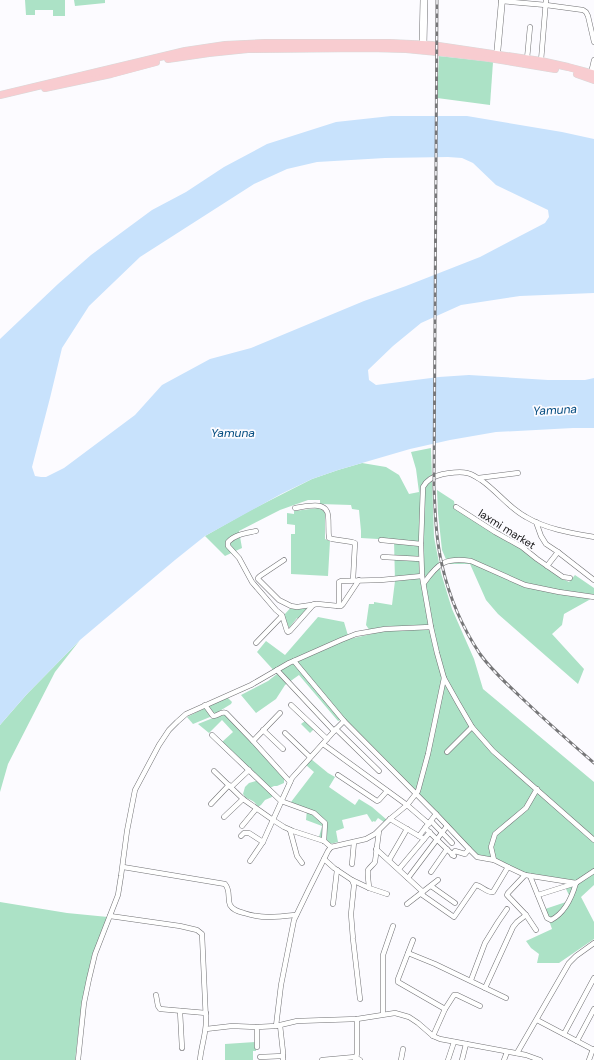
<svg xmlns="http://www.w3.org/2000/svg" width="594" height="1060" viewBox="0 0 594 1060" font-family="'DM Sans',sans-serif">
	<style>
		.green { fill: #ace2c6 }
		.water { fill: #c8e2fc; fill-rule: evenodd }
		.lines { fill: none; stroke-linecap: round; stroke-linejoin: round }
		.minor-casing { stroke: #717174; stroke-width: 5.5 }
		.tertiary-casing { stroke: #717174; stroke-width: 7 }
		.secondary-casing { stroke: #717174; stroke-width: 8 }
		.primary-casing { stroke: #d9d9d9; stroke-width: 8 }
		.minor { stroke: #fff; stroke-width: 4.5 }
		.tertiary { stroke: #fff; stroke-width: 6 }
		.secondary { stroke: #fff; stroke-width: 7 }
		.primary { stroke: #f8ccd0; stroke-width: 7 }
		.rail-casing { stroke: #777779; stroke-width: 3 }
		.rail { stroke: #fcfbff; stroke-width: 1.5; stroke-dasharray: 4.5; stroke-linecap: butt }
		.labels { text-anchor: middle; stroke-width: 3.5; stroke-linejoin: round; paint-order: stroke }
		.street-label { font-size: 11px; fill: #121213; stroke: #fcfbff }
		.water-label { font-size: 12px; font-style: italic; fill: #044d80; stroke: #fcfbff }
	</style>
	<rect width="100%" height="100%" fill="#fcfbff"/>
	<g class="green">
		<polygon points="25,0 65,0 65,16 53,16 53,10 35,10 35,15 26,15"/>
		<polygon points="74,0 105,0 105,3 75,6"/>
		<polygon points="439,56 493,62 490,105 437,98"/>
		<polygon points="431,448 434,537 441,573 452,609 474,659 483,689 594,782 594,885 581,897 594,922 594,939 559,963 537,963 539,954 531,948 526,941 552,929 545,909 566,902 569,895 563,883 525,876 493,861 476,858 340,720 338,721 299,675 285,685 276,699 256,713 241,695 268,681 277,674 257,652 266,641 285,655 318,617 344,622 349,639 372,634 366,625 369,604 374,604 374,602 392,605 395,581 394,540 361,538 361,531 359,510 352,509 351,505 320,504 320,500 308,500 280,510 239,531 242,548 225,556 205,536 249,511 312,479 338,470 362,463 386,467 399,475 409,494 419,492 416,469 411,452"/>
		<polygon points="437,490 454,501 455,509 520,548 537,562 563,579 569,582 575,575 594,588 594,596 589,600 564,614 562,625 552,634 584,669 578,684 498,614 486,600 470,564 448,564 442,550 438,513"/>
		<polygon points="319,508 325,512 325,539 330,541 328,576 291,574 291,534 295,534 295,525 287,524 287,513 294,514 294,511"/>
		<polygon points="294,604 314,606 302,621 297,618 289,628 284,615"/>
		<polygon points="80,640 55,672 8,764 0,792 0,725 27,694"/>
		<polygon points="227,697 232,702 231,704 210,717 193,724 187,717"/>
		<path d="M225,715L277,769L284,778V783L277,786H274L270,788L272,795V797L265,800L261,805L258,807C255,802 252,800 246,798L243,794L245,787L249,783L259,780L222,742L233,732L222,720L209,733L198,724L218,716Z"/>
		<polygon points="305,721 314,729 310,733 301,724"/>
		<polygon points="311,759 328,773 335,777 329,787 355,805 359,799 372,807 387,820 384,822 378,818 375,822 374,821 372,822 367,814 342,820 344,828 336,831 338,842 330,844 319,837 322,826 306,820 307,809 291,802 314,772 306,765"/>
		<polygon points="0,902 67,913 108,917 91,959 82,1003 75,1060 0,1060"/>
		<polygon points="255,1042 256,1051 253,1051 253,1060 225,1060 225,1044"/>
	</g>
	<path class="water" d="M391,116H467L562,132L594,139V293L520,296L461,305L421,323L393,346L368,370L369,380L376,385L439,377L469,375L548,380H585L594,378V428H573L496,432L450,440L410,449L338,470L312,479L281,494L205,536L175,560L80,640L27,694L0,725V339L58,284L91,255L152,210L186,192L224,167L267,144L336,122ZM448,157L462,158L473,163L496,185L548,210L549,217L545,223L480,257L406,286L364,301L251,348L210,359L162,385L135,415L64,468L46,477H41L35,476L32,467L50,398L62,348L89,306L140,257L254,184L287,169L317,162L385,158Z"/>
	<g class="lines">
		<defs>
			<g id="minor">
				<polyline points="501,1 546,5 583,10 586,12 588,16 594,42"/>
				<polyline points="527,59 530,27"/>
				<polyline points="541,61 546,0"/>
				<polyline points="591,73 594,60"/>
				<polyline points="478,478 518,473"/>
				<polyline points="456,507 495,532 522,547 537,559 563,577 570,578"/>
				<path d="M295,508C305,507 326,500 328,515C329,523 328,530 329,538L332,539L352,542L355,543L353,580"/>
				<polyline points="536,522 541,536 546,544 558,552 594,580"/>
				<path d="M256,531C247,533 235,534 228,542V546L239,558L252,582L276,610L282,615L287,631L288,632L290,631L314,604"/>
				<path d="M594,537C571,533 546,529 526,517C509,508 497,491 481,480C476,477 472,474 467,473C459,471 451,473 443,474C434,476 427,479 423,487L421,544L422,576L431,627L437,653L444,678L458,703L472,727L493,751L594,840"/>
				<polyline points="381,540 421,544"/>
				<polyline points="383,557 421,559"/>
				<polyline points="284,560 260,576 258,578 258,579 279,600 291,606 297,607 318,604 338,606 339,605 339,582 341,581 381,580 422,576"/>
				<polyline points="547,566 558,552"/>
				<path d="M424,583C438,563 446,557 471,561L525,585L559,592L594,597"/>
				<polyline points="338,606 341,606 343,604 359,580"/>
				<polyline points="256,643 282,616"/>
				<polyline points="294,661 344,721 436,814 469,849 477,857 494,860"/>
				<polyline points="277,670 334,731"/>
				<path d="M205,705L213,716C218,716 221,711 226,713L253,741L290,782"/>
				<polyline points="291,705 327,739"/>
				<polyline points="336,729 379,771"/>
				<polyline points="263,730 283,749"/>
				<polyline points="285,733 310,757"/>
				<polyline points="212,735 281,801 314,813 325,823 324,841"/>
				<polyline points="253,741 280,713"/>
				<polyline points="323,744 407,805 429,824"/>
				<polyline points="447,752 472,727"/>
				<polyline points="214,771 243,799 273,820 284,827 293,831 324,841 331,847"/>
				<polyline points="338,775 377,801 379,800 387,791"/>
				<polyline points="231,787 249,770"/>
				<polyline points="537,789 526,808 495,834 491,847 494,860 508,867 525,875 576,883"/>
				<polyline points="211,804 229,785"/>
				<polyline points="224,817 243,799"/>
				<polyline points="390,819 424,839"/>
				<polyline points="431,821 452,843"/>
				<polyline points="242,826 256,809"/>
				<polyline points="425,828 454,856"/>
				<polyline points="290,830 297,856 302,863"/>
				<polyline points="241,836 244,833 249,833 263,842"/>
				<polyline points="419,836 436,814"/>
				<polyline points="376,849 423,892"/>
				<polyline points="452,855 455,851 465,854 469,849"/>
				<polyline points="324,859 334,868 352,880 354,885 351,914 353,939 360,999"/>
				<polyline points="389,860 407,829"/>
				<polyline points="250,861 263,842 267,833 292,778 336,729 344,721"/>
				<polyline points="352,864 354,842"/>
				<path d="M123,867L225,884C231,891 227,898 230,905C233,910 239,912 244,913C261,919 278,917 296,915"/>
				<polyline points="399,869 430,832"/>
				<polyline points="431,872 447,849"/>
				<polyline points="525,875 508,893 507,895 526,915 536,930"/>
				<path d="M530,876L547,918L551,920C565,913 572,897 576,883"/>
				<polyline points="408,878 447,826"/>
				<polyline points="352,880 369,888 387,894"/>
				<polyline points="431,886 455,903"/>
				<path d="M369,888C369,883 367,875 368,870C370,867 373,865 375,862L379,831"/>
				<path d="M421,894L454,917L476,885C482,886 487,893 493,892L508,867"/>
				<polyline points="538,895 576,883 594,871"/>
				<polyline points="333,904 337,870"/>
				<polyline points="407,904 438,880"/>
				<path d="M110,916L180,926L197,930L202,934L206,1021C206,1034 201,1047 200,1060"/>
				<polyline points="413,940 398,979 398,982 445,1009"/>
				<polyline points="408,953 435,964 506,998"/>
				<polyline points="471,980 485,943 498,922 507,909"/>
				<polyline points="485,988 513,927 517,922 526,915"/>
				<polyline points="156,995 158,1006 160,1009 206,1013"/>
				<polyline points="180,1011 182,1048"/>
				<polyline points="383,1014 383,955 393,926"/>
				<polyline points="537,1020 594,1050"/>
				<polyline points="280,1025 283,1052 283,1060"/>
				<polyline points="276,1026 281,985 294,920 309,889 328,851 331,847 366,839 375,834 390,819 407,805 418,791 428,754 444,678"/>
				<polyline points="206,1029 232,1026 257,1027"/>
				<polyline points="564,1034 594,978"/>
				<polyline points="433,1036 445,1009 454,995 457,995 480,1006"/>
				<polyline points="577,1041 594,1009"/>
				<polyline points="257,1047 257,1027 276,1026 297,1021 357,1019 395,1013 409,1017 418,1023 433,1036 440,1039 526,1055 540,1060"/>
				<polyline points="517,1053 569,963 576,956 594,943"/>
				<polyline points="260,1057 283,1056"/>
				<polyline points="78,1060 84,1003 89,979 95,954 118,895 121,876 127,831 135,790 159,745 169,730 177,722 186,714 251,685 289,663 341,640 356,634 385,629 431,627"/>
				<polyline points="322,1060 355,1057 360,1060"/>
				<polyline points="355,1060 357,1054 357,1019"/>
				<polyline points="401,1060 403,1049"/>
				<polyline points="448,1060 454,1042"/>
				<polyline points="462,1060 466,1044"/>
				<polyline points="504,1060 507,1052"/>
				<polyline points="589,1060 593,1049"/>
			</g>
			<polyline id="tertiary" points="497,55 502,0"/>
			<polyline id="secondary" points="423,45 424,0"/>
			<g id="primary">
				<polyline points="168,59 209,53 248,49 369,48 406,49 447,53 489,58 555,69"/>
				<polyline points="577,74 594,80"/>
				<polyline points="45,88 111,74 156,62"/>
				<polyline points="0,95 185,51 225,45 265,43 390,43 432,45 541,61 568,67 594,74"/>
			</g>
		</defs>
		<use href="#minor" class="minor-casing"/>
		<use href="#tertiary" class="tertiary-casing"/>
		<use href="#secondary" class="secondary-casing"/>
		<use href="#primary" class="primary-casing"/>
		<use href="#minor" class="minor"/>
		<use href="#tertiary" class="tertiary"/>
		<use href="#secondary" class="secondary"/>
		<use href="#primary" class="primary"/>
		<defs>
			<path id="rail" d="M437,0L434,486C435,512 436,539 442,565C449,596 462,627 480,654C493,672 510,687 526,702C548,723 571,743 594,763"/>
		</defs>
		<use href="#rail" class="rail-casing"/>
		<use href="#rail" class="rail"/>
	</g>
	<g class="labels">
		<g class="street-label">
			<text transform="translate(507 529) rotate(32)" y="4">laxmi market</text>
		</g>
		<g class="water-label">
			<text transform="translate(555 410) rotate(-3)" y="4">Yamuna</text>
			<text x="233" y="437">Yamuna</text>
		</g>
	</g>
</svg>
